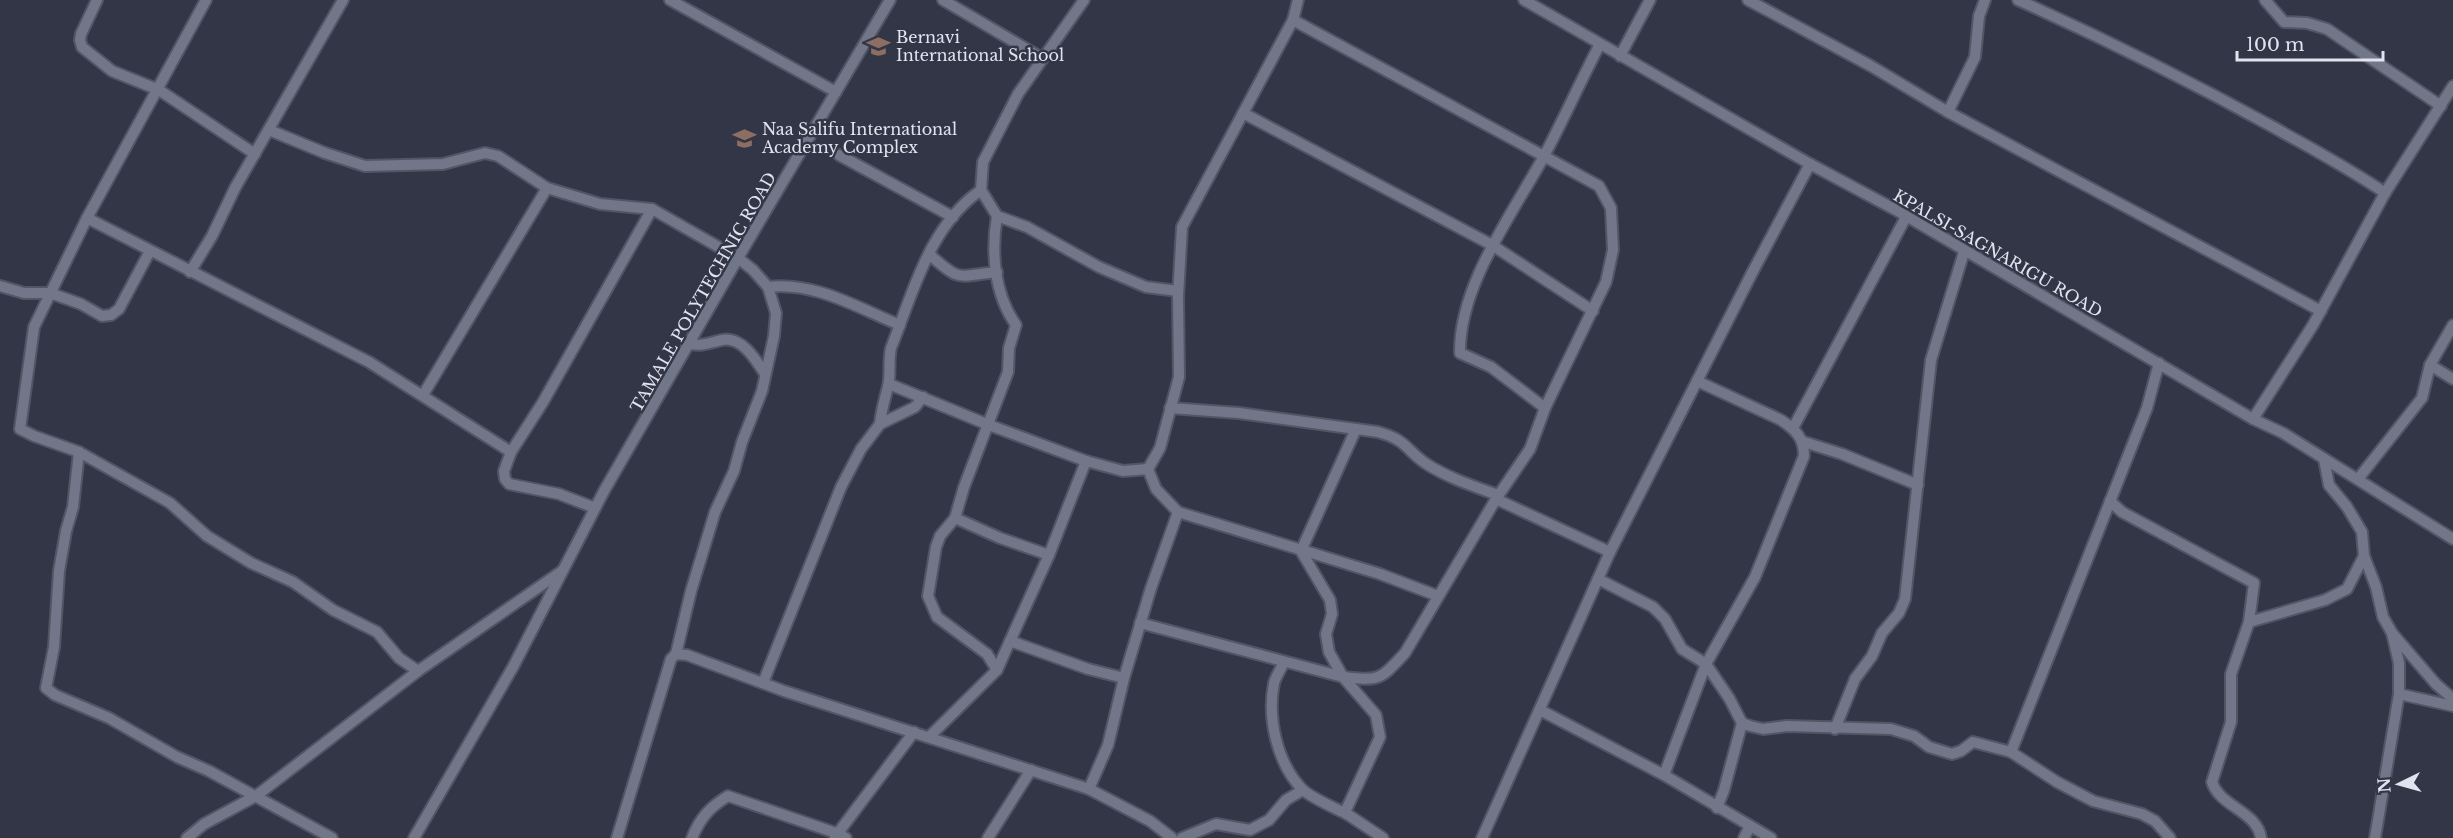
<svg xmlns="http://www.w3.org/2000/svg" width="2453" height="838" viewBox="0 0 2453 838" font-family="'Libre Baskerville',serif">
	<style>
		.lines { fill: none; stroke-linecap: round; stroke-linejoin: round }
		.minor-casing { stroke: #525563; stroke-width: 14 }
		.minor { stroke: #727689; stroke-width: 10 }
		.labels { text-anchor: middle; stroke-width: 5; stroke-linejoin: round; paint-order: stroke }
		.poi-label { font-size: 16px; fill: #e1e4ee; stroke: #333647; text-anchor: start }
		.street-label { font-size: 16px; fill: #e1e4ee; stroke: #333647 }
	</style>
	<rect width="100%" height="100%" fill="#333647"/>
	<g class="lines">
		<defs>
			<g id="minor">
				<polyline points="97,0 81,34 80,40 82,47 112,71 159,90 255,154"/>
				<polyline points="206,0 87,218 34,327 20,429 34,436 79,452 170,503 207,536 251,563 293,582 333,610 377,632 399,658 418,671"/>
				<polyline points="670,0 836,92"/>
				<polyline points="943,0 1042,58"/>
				<polyline points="1084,0 1018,94 983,162 981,190 997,216 1027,227 1099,267 1146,287 1178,291"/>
				<polyline points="1524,0 1810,164 1896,210 2253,419 2283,433 2453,539"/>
				<polyline points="1748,0 1871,66 1948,112 2321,311"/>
				<path d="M2018,0C2105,39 2191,82 2275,128C2312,149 2350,169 2385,193"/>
				<polyline points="2265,0 2284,22 2307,23 2327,29 2441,106"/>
				<polyline points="1620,56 1650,0"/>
				<polyline points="1948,112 1975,57 1979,16 1985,0"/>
				<polyline points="1243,113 1492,245 1593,311"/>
				<polyline points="269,130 325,153 365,166 443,164 485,153 498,156 547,188 600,204 652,209 738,258 753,270 768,287 776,313 774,336 762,391 742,442 734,471 715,512 691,591 676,654"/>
				<polyline points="839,155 953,217"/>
				<polyline points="87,218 369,362 511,452"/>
				<path d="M929,254C961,283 957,276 997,272"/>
				<polyline points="190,272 212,236 235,188 343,0"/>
				<polyline points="0,286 24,293 50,293 81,304 102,316 111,315 119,309 150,251"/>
				<path d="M768,287C814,281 858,308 900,325"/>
				<path d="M689,344C705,346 708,343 722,340C742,336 756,360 765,374"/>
				<polyline points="2159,363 2147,408 2011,752 2057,782 2093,801 2142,814 2155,821 2170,838"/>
				<polyline points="2430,365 2453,379"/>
				<polyline points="889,384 989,425 1086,461 1123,471 1148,469 1156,489 1178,512 1380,574 1438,596"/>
				<polyline points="423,395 547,188"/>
				<path d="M1170,408L1239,413L1378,432C1407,440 1405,449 1425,463C1448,478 1473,486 1498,495"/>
				<path d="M1545,408L1491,367L1460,353C1459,286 1511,216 1543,158C1563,121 1580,82 1600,44"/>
				<polyline points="2253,419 2313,325 2385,193 2453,86"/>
				<path d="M880,424C881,411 885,399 888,386C891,374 888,361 891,348C913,293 929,226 981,190"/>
				<polyline points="1793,428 1906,217"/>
				<polyline points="1356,429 1301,551 1330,600 1332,614 1326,634 1329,652 1343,677 1376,715 1380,737 1346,810 1347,814 1383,838"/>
				<polyline points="1804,442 1842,454 1918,485"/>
				<polyline points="79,452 73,507 66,531 59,571 54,647 46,688 55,695 109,718 177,757 209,771 332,838"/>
				<polyline points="2324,459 2329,485 2347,507 2362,532 2364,556 2376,587 2383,617 2392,633 2399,663 2399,694 2375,838"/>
				<polyline points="1148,469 1160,448 1179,377 1178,296 1182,227 1293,20 1298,0"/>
				<polyline points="2358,479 2422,398 2430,365 2453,325"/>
				<polyline points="1496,499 1610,552"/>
				<path d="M2110,501L2122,512L2254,583L2249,622L2231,674V722L2212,782C2220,807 2257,811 2261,838"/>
				<polyline points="595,508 559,494 509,484 505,479 504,471 511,452 543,402 652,209"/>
				<polyline points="955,518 1000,538 1049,555"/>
				<polyline points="1598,579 1653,607 1665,619 1682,649 1706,664 1729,698 1742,723 1750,726 1763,729 1787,726 1891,729 1914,736 1929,747 1952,754 1961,751 1973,742 2011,752"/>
				<polyline points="2249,622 2325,600 2347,589 2364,556"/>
				<path d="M1140,623L1343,677C1380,681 1380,680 1405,653L1496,499L1530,449L1545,408L1606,282L1613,250L1611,208L1599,186L1293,20"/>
				<polyline points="2392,633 2436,684 2453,699"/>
				<polyline points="1010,641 1049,555 1086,461"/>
				<path d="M1284,662C1281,669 1276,676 1274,683C1267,718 1277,763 1302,789C1311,798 1335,808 1347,814"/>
				<path d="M997,670L987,654L937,617L928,596L936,547L940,536L955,518L964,487L1008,372L1009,348L1016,325C994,294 991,252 997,216"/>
				<polyline points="763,683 841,487 861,449 880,424 915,407 923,397"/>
				<polyline points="2399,694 2453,706"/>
				<polyline points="1540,710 1664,775 1771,838"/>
				<polyline points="1835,729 1855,679 1872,656 1882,633 1899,613 1905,599 1931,360 1964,252"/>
				<polyline points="929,737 997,670 1010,641 1088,669 1124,678"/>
				<path d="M1664,775L1706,664L1755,577L1804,456C1804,438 1796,430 1781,420L1697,381"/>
				<polyline points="1089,789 1108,745 1124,678 1151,588 1178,512"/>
				<polyline points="1717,808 1724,790 1742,723"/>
				<polyline points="835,837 914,732"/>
				<polyline points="187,838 204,824 256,796 418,671 562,571"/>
				<polyline points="414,838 513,667 604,491 738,258 890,0"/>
				<polyline points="617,838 671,659 676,654 687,655 784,691 1089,789 1150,821 1172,838"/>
				<path d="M692,838C700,818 710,807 728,796L839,834L846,838"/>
				<polyline points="988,838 1031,770"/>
				<polyline points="1182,838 1216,824 1250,830 1269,820 1286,800 1303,790"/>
				<polyline points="1482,838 1610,552 1752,273 1810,164"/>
				<polyline points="1744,838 1750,826"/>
			</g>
		</defs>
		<use href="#minor" class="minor-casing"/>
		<use href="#minor" class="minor"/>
	</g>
	<defs>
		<symbol id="school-bare" viewBox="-9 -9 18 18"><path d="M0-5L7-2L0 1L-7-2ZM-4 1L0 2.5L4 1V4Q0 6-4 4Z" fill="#8d6e63" stroke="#333647" stroke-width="2.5" paint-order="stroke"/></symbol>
	</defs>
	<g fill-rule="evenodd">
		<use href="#school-bare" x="862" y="30" width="33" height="33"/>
		<use href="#school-bare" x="728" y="122" width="33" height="33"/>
	</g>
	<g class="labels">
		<g class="poi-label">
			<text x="896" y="43">Bernavi<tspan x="896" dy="18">International School</tspan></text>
			<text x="762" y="135">Naa Salifu International<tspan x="762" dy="18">Academy Complex</tspan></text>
		</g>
		<g class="street-label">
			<text transform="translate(1998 253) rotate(30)" y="6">KPALSI-SAGNARIGU ROAD</text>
			<text transform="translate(703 292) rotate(-60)" y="6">TAMALE POLYTECHNIC ROAD</text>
		</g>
	</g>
	<g transform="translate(2399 784) rotate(265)" stroke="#333647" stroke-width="4.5" paint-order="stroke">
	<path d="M0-4.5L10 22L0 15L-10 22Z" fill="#e1e4ee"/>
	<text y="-9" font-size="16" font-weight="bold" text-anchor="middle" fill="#e1e4ee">N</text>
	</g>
	<path d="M2237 51v9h146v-9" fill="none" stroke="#e1e4ee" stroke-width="3"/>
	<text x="2246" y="51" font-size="18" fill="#e1e4ee" stroke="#333647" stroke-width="4.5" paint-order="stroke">100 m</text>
</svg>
